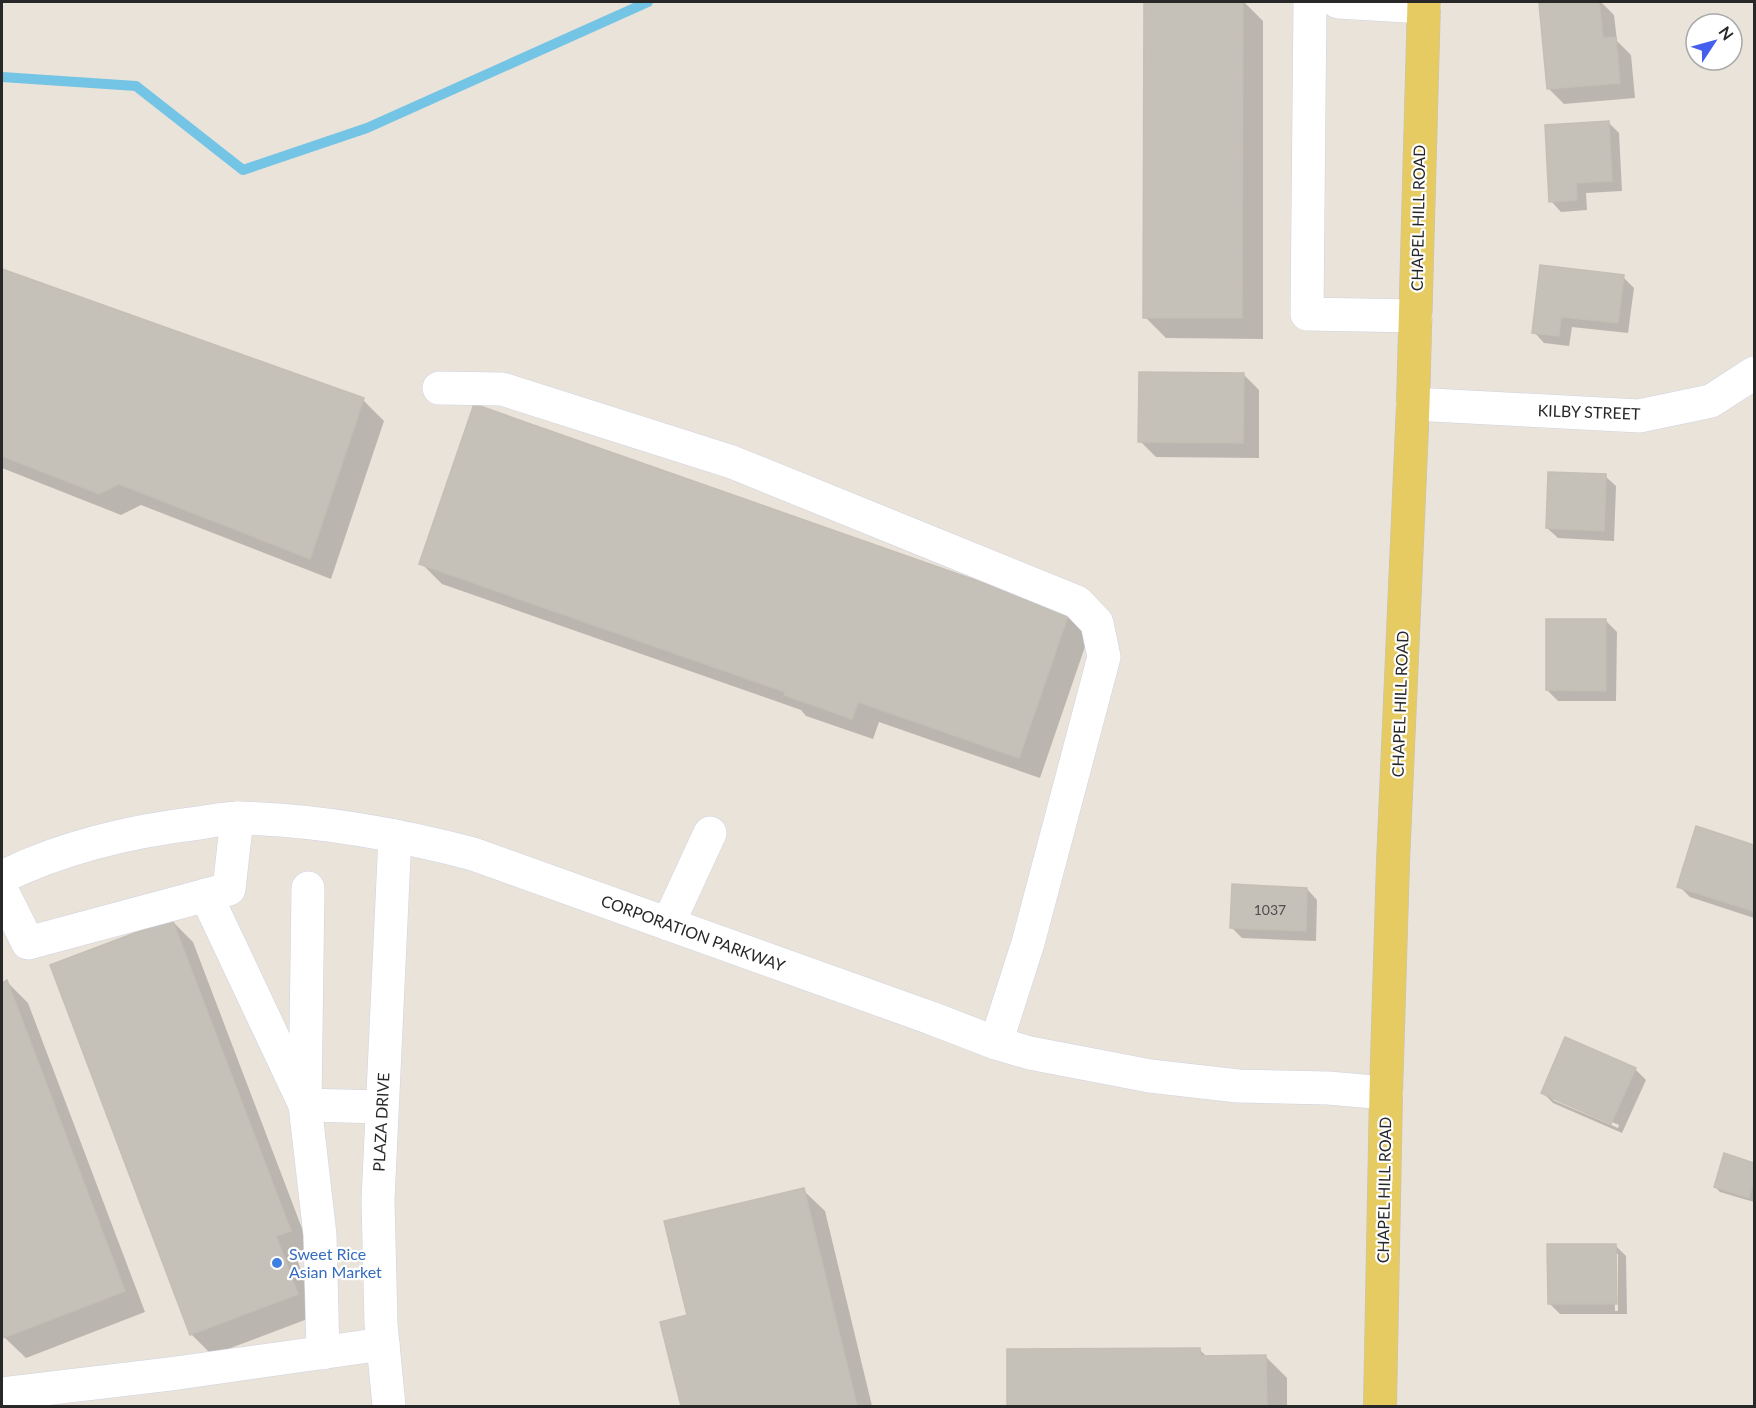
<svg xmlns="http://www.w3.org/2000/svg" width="1756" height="1408" viewBox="0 0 1756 1408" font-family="Lato,sans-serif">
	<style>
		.shadow { fill: #0003; fill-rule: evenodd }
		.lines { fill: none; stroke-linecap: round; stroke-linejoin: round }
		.stream { stroke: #73c4e5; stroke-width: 10 }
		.building { fill: #c5c1b9; stroke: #c4bfb4; stroke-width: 1.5 }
		.minor-casing { stroke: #d0d2e0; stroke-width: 34 }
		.major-casing { stroke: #c3c3c3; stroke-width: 34 }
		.minor { stroke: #fff; stroke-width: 33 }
		.major { stroke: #e6cb62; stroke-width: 33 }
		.shop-dot { fill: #3f7fe0; stroke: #fff; stroke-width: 2 }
		.labels { text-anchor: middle; stroke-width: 4.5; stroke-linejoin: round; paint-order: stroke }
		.number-label { font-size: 14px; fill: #4f4e4c }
		.street-label { font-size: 16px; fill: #282828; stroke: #fff }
		.shop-label { font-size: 16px; fill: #366cbe; stroke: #fff; text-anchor: start }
	</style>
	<rect width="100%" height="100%" fill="#e9e3da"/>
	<g class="shadow">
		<polygon points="1145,2 1244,2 1263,21 1263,339 1166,338 1145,317"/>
		<polygon points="1572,2 1601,2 1614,15 1617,41 1631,55 1635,98 1564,104 1548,88 1541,4"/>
		<polygon points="1608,122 1619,133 1622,191 1586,193 1587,210 1561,212 1551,201"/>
		<polygon points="2,271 363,400 384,421 331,579 141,505 121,515 2,468"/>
		<polygon points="1623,277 1634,288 1628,333 1572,327 1569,346 1544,343 1534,332"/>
		<polygon points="1243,374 1259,390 1259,458 1156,457 1140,441"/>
		<polygon points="1605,476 1616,486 1614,541 1558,538 1547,528"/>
		<polygon points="421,563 1068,614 1089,635 1040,778 879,722 873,739 806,716 801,710 442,584"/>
		<polygon points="1606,621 1617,632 1616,701 1558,701 1547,690"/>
		<polygon points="1697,828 1754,847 1754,918 1690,897 1679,886"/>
		<polygon points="1307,889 1317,900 1316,941 1242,938 1231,927"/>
		<polygon points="172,921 193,942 311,1252 296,1257 318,1315 212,1355 191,1334"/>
		<polygon points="7,982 28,1003 145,1312 26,1358 4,1337 2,1329 2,984"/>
		<path d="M1635,1069L1646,1080L1622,1133L1553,1103L1542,1092ZM1553,1097L1619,1125L1618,1128L1553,1100Z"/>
		<polygon points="1725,1155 1754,1164 1754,1202 1720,1192 1715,1187"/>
		<polygon points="803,1190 825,1211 872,1406 682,1406 662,1323 689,1317"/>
		<path d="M1615,1245L1626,1256L1627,1314H1560L1549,1303ZM1614,1254H1618V1311H1615Z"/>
		<polygon points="1200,1350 1207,1357 1266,1357 1287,1378 1287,1406 1009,1406 1008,1351"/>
	</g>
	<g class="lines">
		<polyline class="stream" points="2,77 136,86 243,170 367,128 648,2"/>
	</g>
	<g class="building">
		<polygon points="1144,2 1243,2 1242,318 1143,318"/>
		<polygon points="1555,2 1599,2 1603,38 1616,37 1620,83 1547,89 1539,3"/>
		<polygon points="1609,121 1612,181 1576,183 1577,200 1549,202 1545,125"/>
		<polygon points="1540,265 1624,275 1618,323 1561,317 1559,336 1532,333"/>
		<polygon points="2,269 364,398 310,559 119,484 99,494 2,456"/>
		<polygon points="1139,372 1244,373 1243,443 1138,442"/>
		<polygon points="474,404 1069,613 1019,758 858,702 852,719 784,695 785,692 419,564"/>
		<polygon points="1548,472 1606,474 1604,531 1546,528"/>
		<polygon points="1546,619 1606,619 1606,691 1546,690"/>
		<polygon points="1696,826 1754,845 1753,911 1677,887"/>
		<polygon points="1232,884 1307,888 1306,931 1230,928"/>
		<polygon points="172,919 291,1231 276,1236 298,1294 190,1335 50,965"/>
		<polygon points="7,980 125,1291 3,1338 2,1333 2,983"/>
		<polygon points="1565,1037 1636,1068 1611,1124 1541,1093"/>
		<polygon points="1724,1153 1754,1163 1754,1179 1749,1198 1714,1187"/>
		<polygon points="804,1188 857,1406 681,1406 660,1322 687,1315 664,1221"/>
		<polygon points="1547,1244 1616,1244 1617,1304 1548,1304"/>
		<polygon points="1200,1348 1201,1356 1266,1355 1267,1406 1007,1406 1007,1349"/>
	</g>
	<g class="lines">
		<defs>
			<g id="minor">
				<polyline points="1310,2 1307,314 1416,316"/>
				<polyline points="1338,2 1424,7"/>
				<polyline points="439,388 502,389 732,462 1077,602 1097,623 1104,657 1028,943 996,1043"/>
				<polyline points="1413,404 1639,416 1711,401 1754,373"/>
				<path d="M2,877C63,847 131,831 199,823C212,821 226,818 239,818C319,820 397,834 473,854L931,1018L996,1043L1030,1053L1150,1076L1238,1086L1328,1088L1386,1093"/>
				<polyline points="308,888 305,1105 320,1235 323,1353"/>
				<polyline points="2,891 28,943 229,889 237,818"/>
				<polyline points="206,895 305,1105 382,1107"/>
				<polyline points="668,924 710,833"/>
				<polyline points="2,1394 170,1374 383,1344"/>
				<polyline points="389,1406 381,1324 378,1200 395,836"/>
			</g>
			<polyline id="major" points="1380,1406 1386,1093 1393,862 1413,404 1424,2"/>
		</defs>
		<use href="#minor" class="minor-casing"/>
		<use href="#major" class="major-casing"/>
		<use href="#minor" class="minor"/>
		<use href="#major" class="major"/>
	</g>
	<circle class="shop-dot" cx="277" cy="1263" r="6"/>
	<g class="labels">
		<g class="number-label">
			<text x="1270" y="915">1037</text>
		</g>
		<g class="street-label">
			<text transform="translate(1418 218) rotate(-89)" y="6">CHAPEL HILL ROAD</text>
			<text transform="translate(1589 412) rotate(2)" y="6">KILBY STREET</text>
			<text transform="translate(1400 704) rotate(-88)" y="6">CHAPEL HILL ROAD</text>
			<text transform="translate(693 933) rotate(20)" y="6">CORPORATION PARKWAY</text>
			<text transform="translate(381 1122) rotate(-87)" y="6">PLAZA DRIVE</text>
			<text transform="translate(1384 1190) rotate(-89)" y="6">CHAPEL HILL ROAD</text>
		</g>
		<g class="shop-label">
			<text x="289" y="1260">Sweet Rice<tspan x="289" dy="18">Asian Market</tspan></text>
		</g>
	</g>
	<rect width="1756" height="1408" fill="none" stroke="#282828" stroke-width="6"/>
	<g transform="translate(1714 42) rotate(54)"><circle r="28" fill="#ffffff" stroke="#a9a9a9" stroke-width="1.5"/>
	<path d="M0-4.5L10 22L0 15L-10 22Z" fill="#445fed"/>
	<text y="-9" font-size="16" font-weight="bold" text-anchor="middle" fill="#282828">N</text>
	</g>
</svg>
